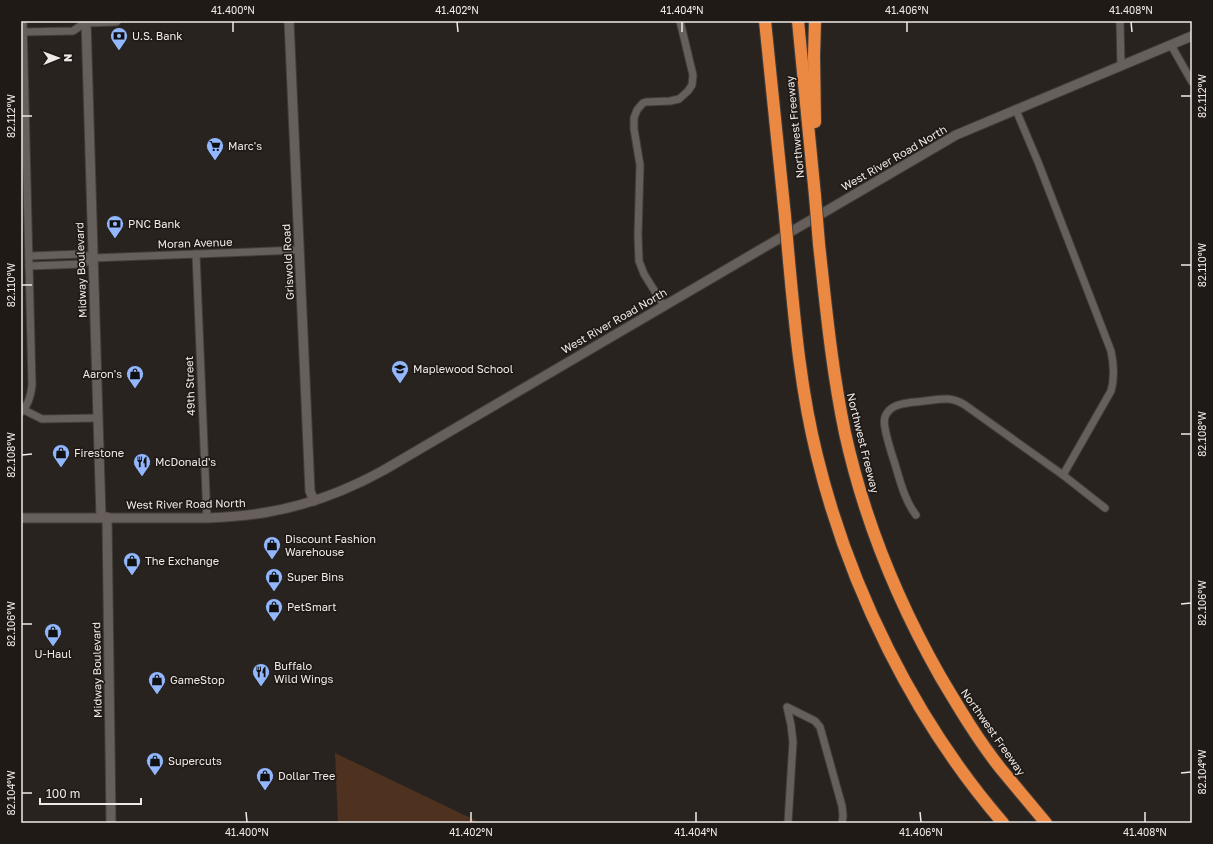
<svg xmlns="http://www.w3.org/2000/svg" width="1213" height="844" viewBox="0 0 1213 844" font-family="'Golos Text',sans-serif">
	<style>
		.green { fill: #4e311e }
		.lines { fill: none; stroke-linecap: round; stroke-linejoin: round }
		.minor-casing { stroke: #433e3a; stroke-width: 9 }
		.tertiary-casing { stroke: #433e3a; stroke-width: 11 }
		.motorway-casing { stroke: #433e3a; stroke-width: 14 }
		.minor { stroke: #675f5b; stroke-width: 7 }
		.tertiary { stroke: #675f5b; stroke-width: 9 }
		.motorway { stroke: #eb8943; stroke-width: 12 }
		.motorway-bridge-casing { stroke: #433e3a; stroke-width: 14; stroke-linecap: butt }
		.motorway-bridge { stroke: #eb8943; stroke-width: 12 }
		.ticks { fill: none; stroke: #efeae8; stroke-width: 1.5 }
		.labels { text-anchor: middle; stroke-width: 3.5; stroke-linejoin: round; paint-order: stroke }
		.poi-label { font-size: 11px; fill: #efeae8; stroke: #201a16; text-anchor: start }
		.street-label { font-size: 11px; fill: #efeae8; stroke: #201a16 }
		.neatline { fill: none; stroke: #efeae8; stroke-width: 1.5 }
		.ticks-label { font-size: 10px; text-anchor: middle; fill: #efeae8 }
	</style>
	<rect width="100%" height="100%" fill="#292320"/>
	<polygon class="green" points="335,753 481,823 338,823"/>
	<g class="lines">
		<defs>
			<g id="minor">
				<polyline points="1120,21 1121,66"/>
				<polyline points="23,32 73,31 86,22"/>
				<polyline points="1171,45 1192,82"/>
				<path d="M1016,110L1038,162L1111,351C1114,365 1115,377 1111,391L1063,475"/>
				<polyline points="196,254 207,518"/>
				<polyline points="29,256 82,254 93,258 299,250"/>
				<polyline points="29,266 83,264 93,258"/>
				<polyline points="664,306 644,274 639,261 638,235 640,165 634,129 634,118 637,110 643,103 646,102 670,101 679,99 688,91 692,85 693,75 680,21"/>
				<polyline points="24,410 42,419 97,418"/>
				<path d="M21,412C29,405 31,395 32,385L23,21"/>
				<path d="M916,515C905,501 900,481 895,464C891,452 887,440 885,428C884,423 884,417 887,413C894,402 912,403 924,401C941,399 951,396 965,405L1063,475L1105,508"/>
				<polyline points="788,823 793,742 791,725 787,707 815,721 820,727 842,806 843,816 842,823"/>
			</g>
			<g id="tertiary">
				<polyline points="86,21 101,517"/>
				<polyline points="289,21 310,491 314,501"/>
				<polyline points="86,22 116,21"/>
				<polyline points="107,517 111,823"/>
				<path d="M21,518H207C227,517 248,516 268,512C309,505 348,490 384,470L956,135L1192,36"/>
			</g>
			<g id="motorway">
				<polyline points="765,21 785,216"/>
				<polyline points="798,21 815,196"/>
				<polyline points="815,21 814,56 815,122"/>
				<path d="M819,244C826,308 832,371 845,433C864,519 897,600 940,676C959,708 978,740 1001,769C1016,787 1031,805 1046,823"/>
				<path d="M789,261C795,326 801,392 817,456C849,587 914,720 1003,823"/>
			</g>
		</defs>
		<use href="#minor" class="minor-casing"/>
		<use href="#tertiary" class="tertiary-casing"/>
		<use href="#motorway" class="motorway-casing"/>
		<use href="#minor" class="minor"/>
		<use href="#tertiary" class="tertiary"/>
		<use href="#motorway" class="motorway"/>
		<defs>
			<g id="motorway-bridge">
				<polyline points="815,196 819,244"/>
				<polyline points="785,216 789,261"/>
			</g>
		</defs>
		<use href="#motorway-bridge" class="motorway-bridge-casing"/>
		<use href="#motorway-bridge" class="motorway-bridge"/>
	</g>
	<path class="ticks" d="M233,22V32M457,22L458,32M682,22V32M907,22V32M1131,22L1132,32M1181,96H1191M22,116H32M1181,265H1191M22,285H32M1181,434H1191M22,455L32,454M1181,604L1191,603M22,624H32M1181,773L1191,772M22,793H32M246,812L247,822M471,812V822M696,812V822M920,812L921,822M1145,812V822"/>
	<defs>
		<symbol id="bank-pin" viewBox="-11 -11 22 30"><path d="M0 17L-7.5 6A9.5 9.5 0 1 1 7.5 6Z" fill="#93b7fd" stroke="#201a16"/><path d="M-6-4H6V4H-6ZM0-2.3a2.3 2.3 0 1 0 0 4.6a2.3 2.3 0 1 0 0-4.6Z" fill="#111"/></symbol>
		<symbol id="supermarket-pin" viewBox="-11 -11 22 30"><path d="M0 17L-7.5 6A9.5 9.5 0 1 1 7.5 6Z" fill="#93b7fd" stroke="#201a16"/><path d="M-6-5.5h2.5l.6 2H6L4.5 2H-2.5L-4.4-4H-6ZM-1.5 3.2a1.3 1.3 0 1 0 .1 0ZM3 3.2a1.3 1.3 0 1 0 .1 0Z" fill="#111"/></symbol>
		<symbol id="school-pin" viewBox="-11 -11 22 30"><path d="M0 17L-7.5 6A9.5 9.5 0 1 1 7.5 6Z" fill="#93b7fd" stroke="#201a16"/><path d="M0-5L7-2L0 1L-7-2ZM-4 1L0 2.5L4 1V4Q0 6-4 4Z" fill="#111"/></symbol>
		<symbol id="shop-pin" viewBox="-11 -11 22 30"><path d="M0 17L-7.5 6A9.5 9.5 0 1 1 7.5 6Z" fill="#93b7fd" stroke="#201a16"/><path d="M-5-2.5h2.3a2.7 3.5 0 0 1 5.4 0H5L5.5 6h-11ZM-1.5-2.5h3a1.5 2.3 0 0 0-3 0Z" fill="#111"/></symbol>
		<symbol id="restaurant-pin" viewBox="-11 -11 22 30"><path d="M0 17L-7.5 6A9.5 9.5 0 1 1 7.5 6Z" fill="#93b7fd" stroke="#201a16"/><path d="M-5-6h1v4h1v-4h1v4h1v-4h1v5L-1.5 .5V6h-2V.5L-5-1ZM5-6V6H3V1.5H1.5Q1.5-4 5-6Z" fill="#111"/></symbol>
	</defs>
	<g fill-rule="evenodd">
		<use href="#bank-pin" x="109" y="26" width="20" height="27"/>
		<use href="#supermarket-pin" x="205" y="136" width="20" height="27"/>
		<use href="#bank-pin" x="105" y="214" width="20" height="27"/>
		<use href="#school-pin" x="390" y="359" width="20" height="27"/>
		<use href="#shop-pin" x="125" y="364" width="20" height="27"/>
		<use href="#shop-pin" x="51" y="443" width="20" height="27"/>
		<use href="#restaurant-pin" x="132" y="452" width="20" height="27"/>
		<use href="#shop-pin" x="262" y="535" width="20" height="27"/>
		<use href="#shop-pin" x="122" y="551" width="20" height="27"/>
		<use href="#shop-pin" x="264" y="567" width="20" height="27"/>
		<use href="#shop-pin" x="264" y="597" width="20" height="27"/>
		<use href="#shop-pin" x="43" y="622" width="20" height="27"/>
		<use href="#restaurant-pin" x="251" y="662" width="20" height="27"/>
		<use href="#shop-pin" x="147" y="670" width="20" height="27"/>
		<use href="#shop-pin" x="145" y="751" width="20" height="27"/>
		<use href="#shop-pin" x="255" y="766" width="20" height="27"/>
	</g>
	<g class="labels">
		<g class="poi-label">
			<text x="132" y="40">U.S. Bank</text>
			<text x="228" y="150">Marc's</text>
			<text x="128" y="228">PNC Bank</text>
			<text x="413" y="373">Maplewood School</text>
			<text x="122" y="378" text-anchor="end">Aaron's</text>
			<text x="74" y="457">Firestone</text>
			<text x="155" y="466">McDonald's</text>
			<text x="285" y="543">Discount Fashion<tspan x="285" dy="13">Warehouse</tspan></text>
			<text x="145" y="565">The Exchange</text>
			<text x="287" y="581">Super Bins</text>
			<text x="287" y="611">PetSmart</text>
			<text x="53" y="658" text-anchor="middle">U-Haul</text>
			<text x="274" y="670">Buffalo<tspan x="274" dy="13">Wild Wings</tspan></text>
			<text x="170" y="684">GameStop</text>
			<text x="168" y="765">Supercuts</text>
			<text x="278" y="780">Dollar Tree</text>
		</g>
		<g class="street-label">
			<text transform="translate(795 127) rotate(-96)" y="4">Northwest Freeway</text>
			<text transform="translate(894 158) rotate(-30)" y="4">West River Road North</text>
			<text transform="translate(195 243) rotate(-2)" y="4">Moran Avenue</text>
			<text transform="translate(288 262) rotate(-93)" y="4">Griswold Road</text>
			<text transform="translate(81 270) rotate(-92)" y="4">Midway Boulevard</text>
			<text transform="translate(614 321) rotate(-30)" y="4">West River Road North</text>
			<text transform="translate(190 386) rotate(-92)" y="4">49th Street</text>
			<text transform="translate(863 443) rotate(76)" y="4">Northwest Freeway</text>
			<text transform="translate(186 504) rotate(-1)" y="4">West River Road North</text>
			<text transform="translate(97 670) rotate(-91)" y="4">Midway Boulevard</text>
			<text transform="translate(993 732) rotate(55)" y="4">Northwest Freeway</text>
		</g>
	</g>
	<rect width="1213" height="844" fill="none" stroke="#201a16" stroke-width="44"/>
	<g transform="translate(58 58) rotate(89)" stroke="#201a16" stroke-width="3" paint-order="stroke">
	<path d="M0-3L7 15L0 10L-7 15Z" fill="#efeae8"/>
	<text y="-6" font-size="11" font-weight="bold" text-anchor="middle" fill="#efeae8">N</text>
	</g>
	<path d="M40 798v6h101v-6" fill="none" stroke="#efeae8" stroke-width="2"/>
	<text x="46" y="798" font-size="12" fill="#efeae8" stroke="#201a16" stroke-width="3" paint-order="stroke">100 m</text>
	<rect x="22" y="22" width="1169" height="800" class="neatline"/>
	<g class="ticks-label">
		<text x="233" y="14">41.400°N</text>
		<text x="457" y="14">41.402°N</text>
		<text x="682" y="14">41.404°N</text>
		<text x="907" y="14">41.406°N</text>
		<text x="1131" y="14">41.408°N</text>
		<text transform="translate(1202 96) rotate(-90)" y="4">82.112°W</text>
		<text transform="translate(11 116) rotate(-90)" y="4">82.112°W</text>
		<text transform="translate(1202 265) rotate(-90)" y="4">82.110°W</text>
		<text transform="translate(11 285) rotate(-90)" y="4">82.110°W</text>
		<text transform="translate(1202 434) rotate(-90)" y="4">82.108°W</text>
		<text transform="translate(11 455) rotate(-90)" y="4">82.108°W</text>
		<text transform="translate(1202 603) rotate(-90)" y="4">82.106°W</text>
		<text transform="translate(11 624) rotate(-90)" y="4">82.106°W</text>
		<text transform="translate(1202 772) rotate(-90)" y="4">82.104°W</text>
		<text transform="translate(11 793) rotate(-90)" y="4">82.104°W</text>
		<text x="247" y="836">41.400°N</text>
		<text x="471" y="836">41.402°N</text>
		<text x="696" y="836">41.404°N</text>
		<text x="921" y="836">41.406°N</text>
		<text x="1145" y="836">41.408°N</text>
	</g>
</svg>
